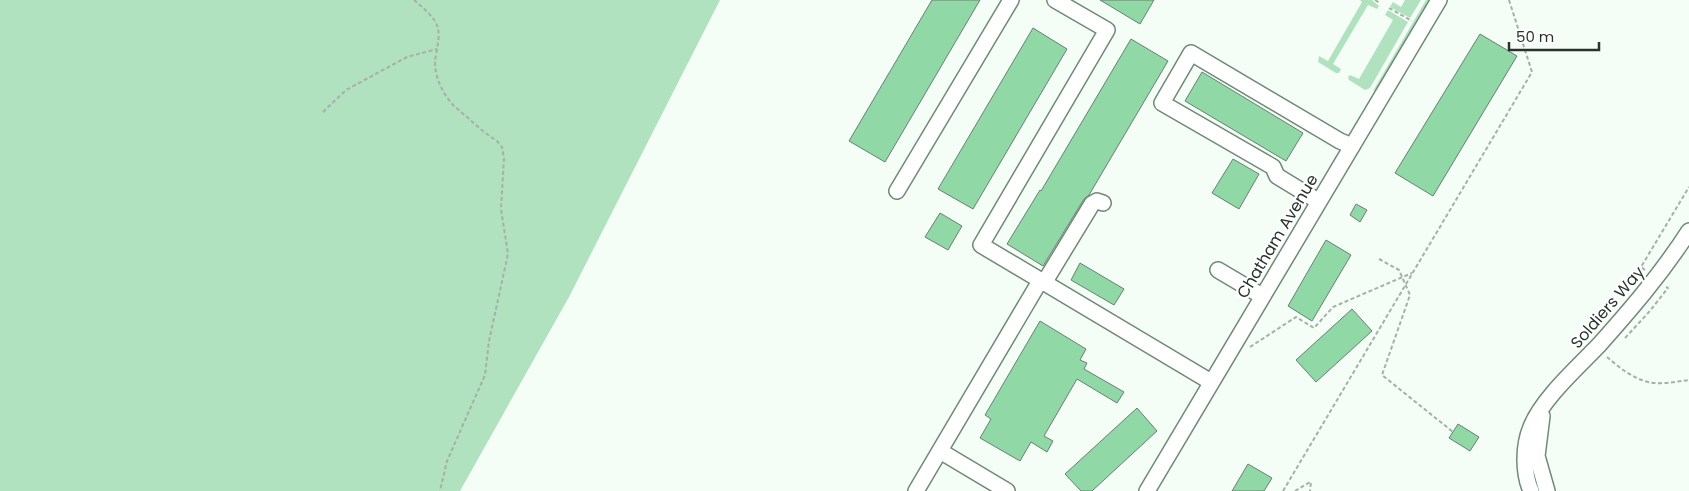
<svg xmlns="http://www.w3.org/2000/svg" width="1689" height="491" viewBox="0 0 1689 491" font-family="Poppins,sans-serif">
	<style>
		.green { fill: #b1e2bf }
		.building { fill: #90d8a6; stroke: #69806f }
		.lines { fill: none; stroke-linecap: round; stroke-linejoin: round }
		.minor-casing { stroke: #718977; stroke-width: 18 }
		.path { stroke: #a6b0a8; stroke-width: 2; stroke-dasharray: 4 2.5; stroke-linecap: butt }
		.minor { stroke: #fff; stroke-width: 15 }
		.labels { text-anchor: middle; stroke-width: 4.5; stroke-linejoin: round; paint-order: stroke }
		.street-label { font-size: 16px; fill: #29332c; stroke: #fff }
	</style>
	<rect width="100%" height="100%" fill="#f4fef6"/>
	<g class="green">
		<polygon points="0,0 720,0 569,297 460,491 0,491"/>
		<polygon points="1360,0 1372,0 1379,6 1377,9 1368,5 1333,64 1341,69 1339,73 1336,73 1318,62 1319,56 1328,61 1362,2"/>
		<polygon points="1405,0 1421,0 1410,18 1390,7 1393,2 1401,7"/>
		<polygon points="1426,0 1432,0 1379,89 1373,91"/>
		<polygon points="1388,10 1408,22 1370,88 1365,90 1349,80 1348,77 1350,75 1359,79 1393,20 1385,15"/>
	</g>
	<g class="building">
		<polygon points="932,0 980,0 885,162 849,141"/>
		<polygon points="1100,0 1154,0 1140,24"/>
		<polygon points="1033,28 1067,49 973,209 938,189"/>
		<polygon points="1480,34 1517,56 1433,196 1395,173"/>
		<polygon points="1131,39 1168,61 1089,195 1084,199 1043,266 1007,244 1040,190 1041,191"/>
		<polygon points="1202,72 1303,133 1286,161 1185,101"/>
		<polygon points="1233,159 1259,174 1239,209 1212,193"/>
		<polygon points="1356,204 1367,210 1360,222 1350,215"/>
		<polygon points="940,213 962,226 948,250 925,237"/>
		<polygon points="1326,240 1351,255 1312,321 1288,306"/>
		<polygon points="1080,263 1124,289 1114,305 1071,280"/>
		<polygon points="1352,309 1372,331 1316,382 1296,360"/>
		<polygon points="1040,321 1086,349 1080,360 1087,363 1084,369 1124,392 1117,403 1077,379 1044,436 1053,441 1047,452 1031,442 1020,461 980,438 991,419 985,415"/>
		<polygon points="1137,408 1157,431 1092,491 1081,491 1065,474"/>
		<polygon points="1458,424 1479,437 1470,451 1449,438"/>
		<polygon points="1248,464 1272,478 1264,491 1232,491"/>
	</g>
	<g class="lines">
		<defs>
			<g id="minor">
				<polyline points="1055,0 1107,30 981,245 1211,382"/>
				<polyline points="897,191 1011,0"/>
				<polyline points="1318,201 1277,176 1273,167 1162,103 1191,53 1340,141 1352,146"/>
				<polyline points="1218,270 1262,296"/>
				<polyline points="1044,283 1092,204 1097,201 1103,203"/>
				<polyline points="1542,416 1537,456 1547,491"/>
				<polyline points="940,451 1007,491"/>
				<polyline points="916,491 1040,281"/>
				<polyline points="1147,491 1439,0"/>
				<path d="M1531,491C1523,473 1523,446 1531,427C1542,399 1577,368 1599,345C1632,308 1662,273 1689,231"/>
			</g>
		</defs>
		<use href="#minor" class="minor-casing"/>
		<g class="path">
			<path d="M414,0C422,7 431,14 436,23C442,34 436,50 435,62C435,78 443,94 453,105L484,132L497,141L502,147L504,158L501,209L508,254L489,341L485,375L447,461L440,491"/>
			<polyline points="1375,0 1380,3"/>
			<polyline points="1389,8 1412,21"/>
			<polyline points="323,112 346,90 407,57 437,49"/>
			<polyline points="1379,259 1399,270 1410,295 1382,375 1453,432"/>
			<polyline points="1645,270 1641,267 1689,187"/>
			<polyline points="1625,338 1649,312 1668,288 1666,287"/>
			<polyline points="1250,347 1296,317 1314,328 1333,307 1412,273"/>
			<path d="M1607,357C1622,370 1641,385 1662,383C1671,383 1680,381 1689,380"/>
			<polyline points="1283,491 1532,72 1509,0"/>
			<polyline points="1295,491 1310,482 1311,482 1310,491"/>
		</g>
		<use href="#minor" class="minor"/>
	</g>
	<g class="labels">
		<g class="street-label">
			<text transform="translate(1277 236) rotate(-59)" y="6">Chatham Avenue</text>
			<text transform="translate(1607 307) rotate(-49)" y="6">Soldiers Way</text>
		</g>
	</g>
	<path d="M1509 42v8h90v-8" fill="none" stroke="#29332c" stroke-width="2.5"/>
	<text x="1516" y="42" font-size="15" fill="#29332c" stroke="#ffffff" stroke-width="4" paint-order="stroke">50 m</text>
</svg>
